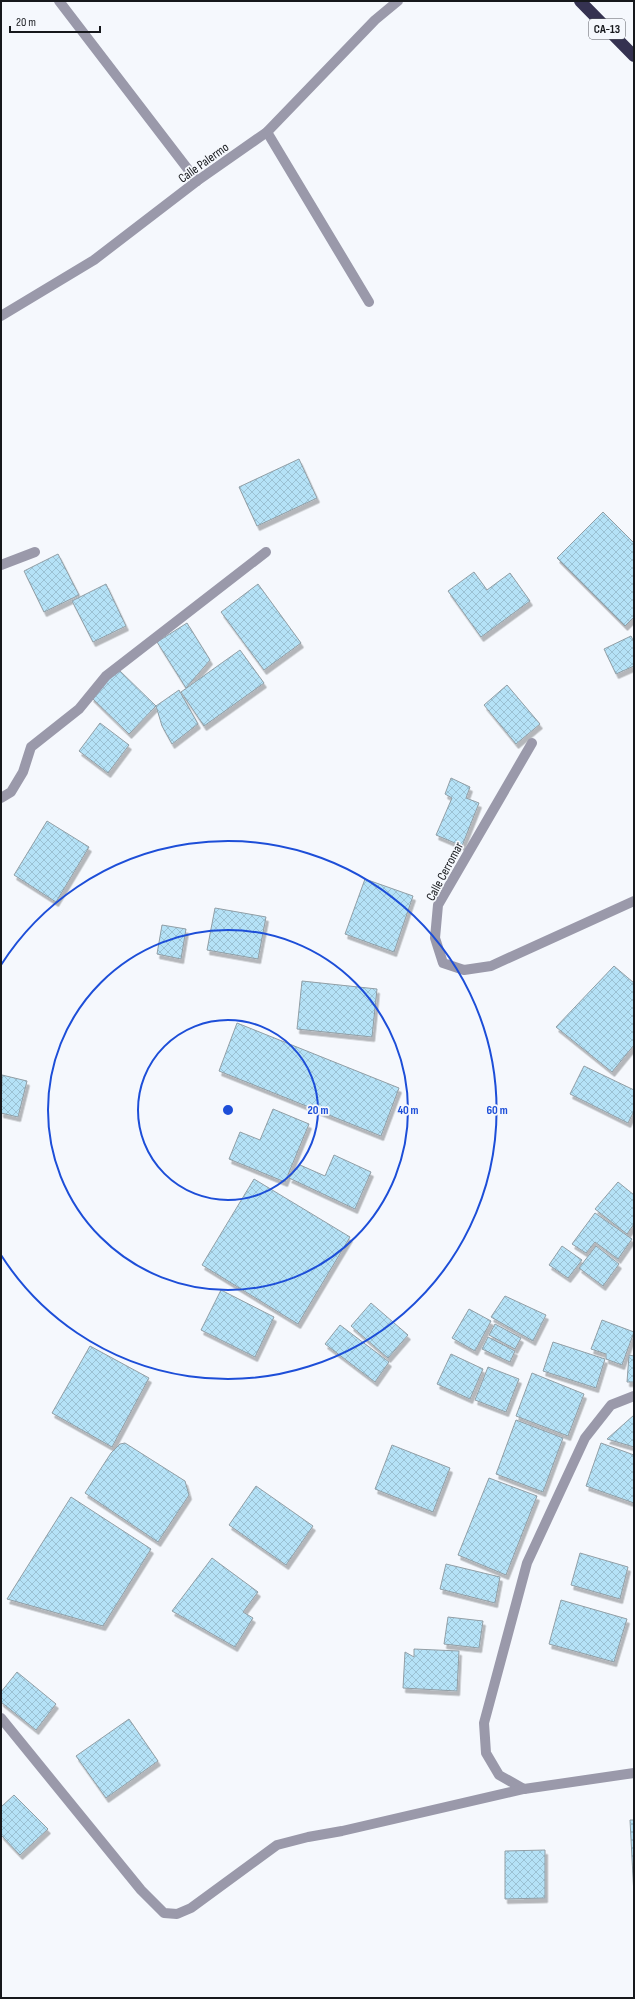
<svg xmlns="http://www.w3.org/2000/svg" width="635" height="1999" viewBox="0 0 635 1999" font-family="'Sofia Sans Condensed',sans-serif">
	<style>
		.building { fill: url(#building-cross-hatch); stroke: #919ea5; filter: url(#shadow) }
		.lines { fill: none; stroke-linecap: round; stroke-linejoin: round }
		.minor { stroke: #9a99aa; stroke-width: 10 }
		.highway { stroke: #353251; stroke-width: 12 }
		.ring { fill: none; stroke: #1d4ed8; stroke-width: 2 }
		.labels { text-anchor: middle; stroke-width: 3.5; stroke-linejoin: round; paint-order: stroke }
		.shield { fill: #f5f8fd; stroke: #595b60; stroke-width: 1 }
		.shield-label { font-size: 12px; font-weight: bold; fill: #16181c }
		.street-label { font-size: 13px; fill: #16181c; stroke: #f5f8fd }
		.centre { fill: #1d4ed8; stroke: #f5f8fd; stroke-width: 2 }
		.ring-label { font-size: 12px; text-anchor: middle; font-weight: bold; fill: #1d4ed8; stroke: #f5f8fd; stroke-width: 3.5; stroke-linejoin: round; paint-order: stroke }
	</style>
	<defs>
		<pattern id="building-cross-hatch" width="8" height="8" patternUnits="userSpaceOnUse"><rect width="8" height="8" fill="#b5e2f7"/><path d="M0 0l8 8M0 8l8-8" fill="none" stroke="#9bc1d3"/></pattern>
		<filter id="shadow"><feDropShadow dx="2.5" dy="4.5" stdDeviation="0" flood-color="#0004"/></filter>
	</defs>
	<rect width="100%" height="100%" fill="#f5f8fd"/>
	<g class="building">
		<polygon points="299,459 317,498 257,526 239,487"/>
		<polygon points="603,512 634,543 634,617 625,626 557,558"/>
		<polygon points="58,554 79,595 44,612 24,571"/>
		<polygon points="474,572 487,590 510,573 530,601 481,637 448,591"/>
		<polygon points="106,584 126,626 93,642 72,601"/>
		<polygon points="258,584 301,643 264,670 221,612"/>
		<polygon points="187,623 210,660 186,688 157,642"/>
		<polygon points="631,636 634,642 634,666 616,674 604,649"/>
		<polygon points="240,650 264,683 204,726 181,692"/>
		<polygon points="118,669 156,706 129,734 91,697"/>
		<polygon points="507,685 540,724 516,744 484,705"/>
		<polygon points="179,690 198,724 172,744 162,726 156,706"/>
		<polygon points="100,723 129,745 108,773 79,751"/>
		<polygon points="451,778 470,787 466,798 479,803 462,846 436,835 452,798 445,794"/>
		<polygon points="47,821 89,847 56,902 14,875"/>
		<polygon points="365,879 413,896 394,952 345,934"/>
		<polygon points="215,908 266,917 258,959 207,950"/>
		<polygon points="162,925 186,929 181,959 157,954"/>
		<polygon points="614,966 634,983 634,1045 612,1072 556,1027"/>
		<polygon points="302,981 377,989 372,1037 297,1029"/>
		<polygon points="237,1023 399,1088 381,1136 219,1071"/>
		<polygon points="584,1066 634,1090 634,1111 628,1123 570,1094"/>
		<polygon points="2,1075 27,1081 18,1117 1,1113"/>
		<polygon points="273,1109 309,1124 285,1182 229,1159 240,1132 260,1140"/>
		<polygon points="334,1155 371,1172 355,1209 289,1178 300,1165 325,1176"/>
		<polygon points="254,1179 350,1237 298,1324 202,1265"/>
		<polygon points="618,1182 634,1195 634,1224 627,1234 595,1209"/>
		<polygon points="595,1213 632,1239 618,1259 595,1242 586,1253 572,1244"/>
		<polygon points="562,1246 582,1260 568,1278 549,1265"/>
		<polygon points="596,1246 619,1264 603,1286 579,1268"/>
		<polygon points="221,1290 274,1317 255,1357 201,1330"/>
		<polygon points="505,1296 546,1315 533,1341 491,1317"/>
		<polygon points="371,1303 408,1335 388,1358 351,1326"/>
		<polygon points="469,1309 491,1321 475,1351 452,1338"/>
		<polygon points="602,1320 634,1332 622,1365 606,1359 606,1354 591,1349"/>
		<polygon points="495,1324 521,1338 515,1349 489,1335"/>
		<polygon points="340,1325 389,1362 375,1382 325,1344"/>
		<polygon points="488,1337 515,1351 510,1362 482,1349"/>
		<polygon points="553,1342 605,1359 596,1388 543,1371"/>
		<polygon points="90,1346 149,1378 112,1447 52,1413"/>
		<polygon points="451,1354 483,1369 470,1399 437,1384"/>
		<polygon points="629,1355 634,1356 634,1382 627,1382"/>
		<polygon points="488,1367 519,1379 506,1412 475,1400"/>
		<polygon points="532,1373 584,1394 568,1436 516,1416"/>
		<polygon points="634,1415 634,1447 607,1439"/>
		<polygon points="516,1420 563,1438 543,1492 496,1474"/>
		<polygon points="125,1443 185,1481 189,1495 158,1542 85,1493 111,1453 120,1444"/>
		<polygon points="601,1443 634,1455 634,1503 586,1486"/>
		<polygon points="392,1445 450,1468 433,1512 375,1489"/>
		<polygon points="489,1478 537,1496 506,1575 458,1555"/>
		<polygon points="256,1486 313,1526 286,1565 229,1525"/>
		<polygon points="71,1497 151,1549 103,1626 7,1599"/>
		<polygon points="580,1553 628,1567 620,1599 571,1585"/>
		<polygon points="212,1558 258,1592 243,1612 253,1618 235,1647 172,1611"/>
		<polygon points="446,1564 500,1577 495,1603 440,1589"/>
		<polygon points="561,1600 627,1619 614,1662 549,1644"/>
		<polygon points="448,1617 483,1621 479,1648 444,1644"/>
		<polygon points="414,1649 459,1651 457,1691 403,1688 405,1652 414,1657"/>
		<polygon points="17,1672 56,1704 36,1730 1,1702 1,1692"/>
		<polygon points="129,1719 158,1761 106,1798 76,1756"/>
		<polygon points="14,1795 48,1829 20,1855 1,1835 1,1807"/>
		<polygon points="630,1820 634,1820 634,1896"/>
		<polygon points="545,1850 545,1898 505,1899 505,1851"/>
	</g>
	<g class="lines">
		<g class="minor">
			<polyline points="59,1 197,181"/>
			<polyline points="267,132 369,302"/>
			<polyline points="1,316 94,260 197,181 267,132 375,20 398,1"/>
			<polyline points="1,565 35,552"/>
			<polyline points="532,743 438,905 435,938 443,963 464,970 491,966 634,901"/>
			<polyline points="1,798 11,792 23,772 31,747 79,709 106,676 266,552"/>
			<polyline points="634,1396 611,1405 585,1438 527,1563 484,1723 486,1753 499,1775 524,1789 634,1773"/>
			<polyline points="1,1718 141,1890 164,1913 177,1914 191,1908 277,1845 308,1837 342,1831 524,1789"/>
		</g>
		<polyline class="highway" points="580,1 634,56"/>
	</g>
	<g class="ring">
		<circle cx="228" cy="1110" r="90"/>
		<circle cx="228" cy="1110" r="180"/>
		<path d="M1 965A269 269 0 1 1 1 1255"/>
	</g>
	<g class="labels">
		<rect class="shield" x="589" y="19" width="36" height="20" rx="3"/>
		<g class="shield-label">
			<text x="607" y="33">CA-13</text>
		</g>
		<g class="street-label">
			<text transform="translate(203 162) rotate(-36)" y="5">Calle Palermo</text>
			<text transform="translate(444 871) rotate(-62)" y="5">Calle Cerromar</text>
		</g>
	</g>
	<circle cx="228" cy="1110" r="6" class="centre"/>
	<g class="ring-label">
		<text x="318" y="1114">20 m</text>
		<text x="408" y="1114">40 m</text>
		<text x="497" y="1114">60 m</text>
	</g>
	<rect width="635" height="1999" fill="none" stroke="#16181c" stroke-width="4"/>
	<path d="M10 26v6h90v-6" fill="none" stroke="#16181c" stroke-width="2"/>
	<text x="16" y="26" font-size="12" fill="#16181c" stroke="#f5f8fd" stroke-width="3" paint-order="stroke">20 m</text>
</svg>
